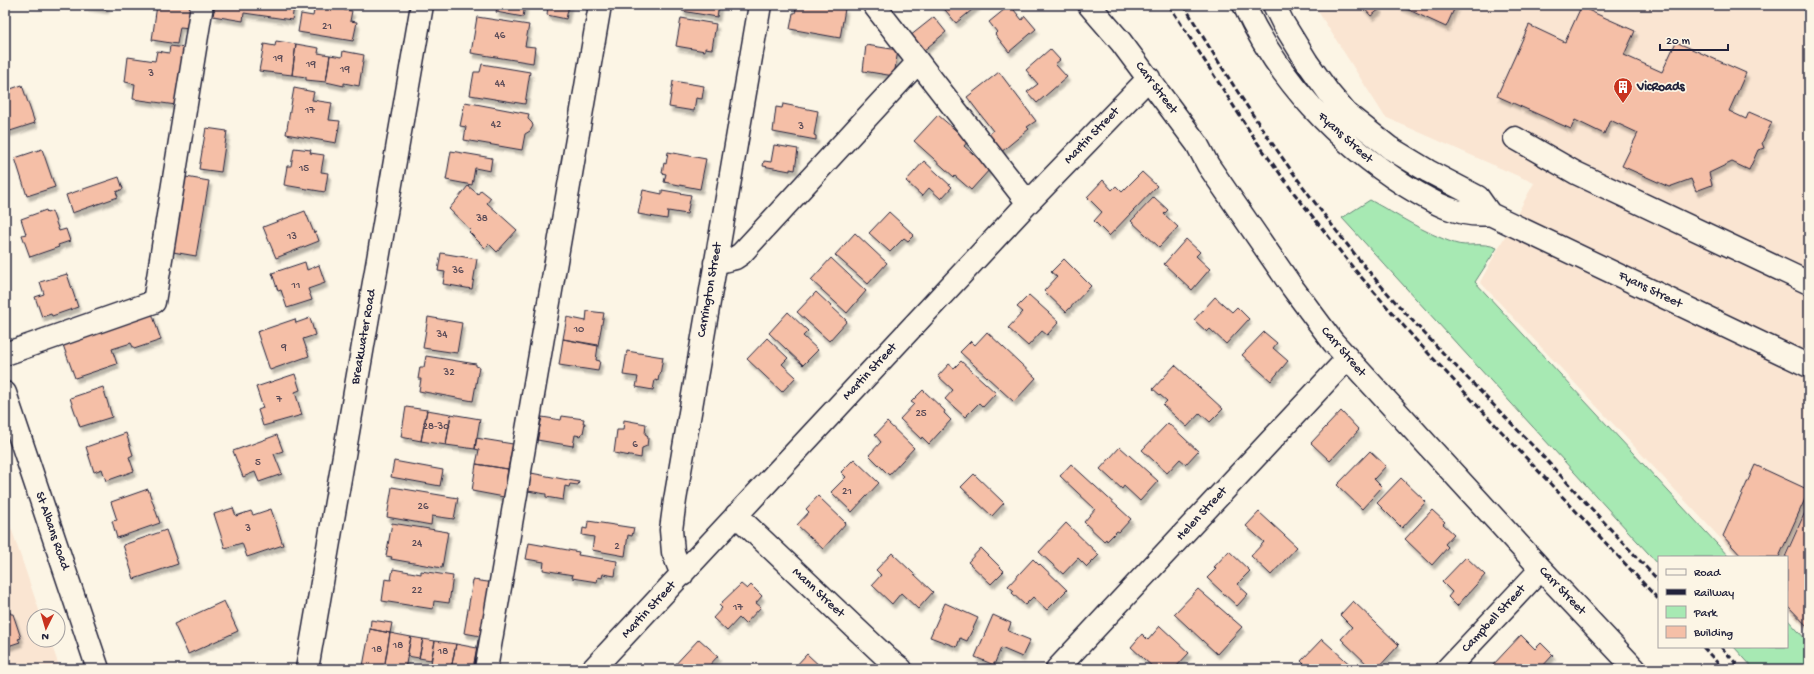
<svg xmlns="http://www.w3.org/2000/svg" width="1814" height="674" viewBox="0 0 1814 674" font-family="'Gochi Hand',sans-serif">
<defs>
<filter id="shadow"><feDropShadow dx="2.5" dy="4.5" stdDeviation="1" flood-color="#0004"/></filter>
</defs>
<rect width="100%" height="100%" fill="#fcf5e5"/>
<filter id="ink" filterUnits="userSpaceOnUse"><feTurbulence type="fractalNoise" baseFrequency=".025" numOctaves="2"/><feDisplacementMap in="SourceGraphic" scale="8" xChannelSelector="R" yChannelSelector="G"/><feConvolveMatrix kernelMatrix="1 2 1 2 8 2 1 2 1" color-interpolation-filters="sRGB"/></filter>
<g filter="url(#ink)">
<path fill="#fae5d2" d="M1314,5H1809V632L1787,609V557H1738L1480,282L1534,183L1385,117Z
M5,510L41,616H34V640H50L60,669H5Z"/>
<path fill="#a7e9b3" stroke="#648677" d="M1370,200C1397,215 1425,233 1454,243C1468,248 1481,241 1497,248L1475,282L1729,557H1659V565L1342,218Z
M1787,619L1809,643V669H1754L1734,647H1787Z"/>
<path fill="#f5bfa7" stroke="#22223b" filter="url(#shadow)" d="M81,5H107L106,9Z
M157,5H194L190,28L180,27L177,44L152,40Z
M215,5H294L292,20L244,13L243,21L213,16Z
M315,5H345L344,10L352,11L350,21L357,22L353,41L298,32L301,14L313,16Z
M498,5H525L523,17L496,12Z
M548,5H569L566,19L547,15Z
M683,5H719L717,17L682,11Z
M797,5H820L845,9L840,38L790,29L793,13H795Z
M941,5H978L956,23Z
M1010,5L1022,20L1025,16L1036,29L1009,52L995,34L997,32L989,22Z
M1361,5H1376L1380,9L1371,16Z
M1398,5H1456L1446,27Z
M1581,7L1635,31L1624,55L1662,72L1676,42L1746,73L1729,111L1746,119L1749,112L1772,122L1762,143L1764,148L1758,150L1749,170L1732,162L1709,173L1712,185L1696,191L1691,179L1669,187L1622,166L1638,133L1610,120L1604,134L1575,120L1571,129L1497,96L1529,25L1565,42Z
M477,17L529,25L525,46L535,47L533,63L471,53Z
M934,17L946,32L922,52L910,36Z
M681,18L716,24L712,49L705,48V51L676,46Z
M276,41L296,44L292,75L259,71L264,44L275,46Z
M296,44L319,48L318,53L330,55L326,82L306,80V77L292,75Z
M866,45L898,50L894,76L863,71Z
M170,46L185,48L176,105L133,99L135,84L125,82L128,57L155,61L157,51L169,53Z
M1050,49L1060,60L1055,64L1067,77L1037,103L1027,92L1038,84L1026,70Z
M343,51L364,55L359,86L344,83V86L326,82L330,55L342,57Z
M482,64L530,72L525,104L470,95L474,72H480Z
M999,72L1036,121L1027,127L1029,129L1000,153L986,136L993,131L967,97Z
M673,81L704,86L702,99L696,98L694,111L669,107Z
M22,85L35,123L7,132L5,126L8,124L5,115V91Z
M294,88L314,92L312,100L332,103L329,120L340,121L336,143L286,134Z
M465,102L529,114L528,119L532,123L533,126L530,131L525,134L522,150L464,140L466,127L460,126Z
M783,104L818,111L814,135L816,136V140L773,132L776,107L782,108Z
M938,115L968,141L964,146L990,169L971,190L955,176L954,177L914,141Z
M206,128L227,131L221,172L199,169Z
M774,145L798,149L795,170L790,169V171L763,166L764,161L771,162Z
M294,148L311,150L310,153L324,155L321,172L328,173L325,192L284,185L287,166H291Z
M42,149L55,187L27,196L15,158Z
M451,151L492,158L490,171L475,168L472,185L446,180Z
M668,152L706,159L700,189L664,182L666,174L662,173L664,163L666,164Z
M924,161L952,187L941,199L929,188L922,196L906,181Z
M1142,172L1157,186L1109,236L1094,221L1102,212L1087,197L1103,180L1112,190L1116,186L1122,192Z
M119,177L123,189L116,192L118,197L72,213L66,195Z
M186,177L209,181L196,256L173,252Z
M468,186L478,194L481,190L491,198L487,203L517,230L497,252L489,244L485,248L469,232L471,230L449,209Z
M643,190L662,194V190L691,195L687,214L668,211L667,219L638,214Z
M1154,197L1168,210L1164,214L1178,227L1159,247L1131,221Z
M46,210L47,213L52,211L59,231L66,229L70,241L58,245L59,247L30,257L22,235L26,234L21,219Z
M305,211L314,233L316,232L319,241L276,258L263,227Z
M889,212L914,235L908,241L904,238L890,252L869,233Z
M855,233L887,263L868,284L835,255Z
M1186,239L1200,252L1196,256L1210,269L1192,290L1164,264Z
M441,253L477,259L472,289L443,284L445,272L438,271Z
M831,258L866,291L847,313L811,280Z
M1064,259L1091,286L1066,312L1044,291L1057,277L1051,272Z
M305,262L307,270L319,265L325,283L308,289L312,300L287,308L281,290L278,291L272,273Z
M67,274L78,307L52,316L51,314L42,317L35,297L44,294L40,282Z
M816,292L847,321L829,341L797,312Z
M1029,295L1059,322L1047,335L1042,331L1028,346L1008,328L1023,312L1017,307Z
M1215,297L1232,312L1237,307L1249,319L1226,344L1210,329L1207,332L1194,320Z
M587,311L604,313L598,345L563,339L567,317L586,321Z
M788,312L808,331L803,336L818,350L803,365L769,333Z
M152,313L161,340L134,349L131,343L112,349L117,364L75,378L63,345Z
M428,317L462,323L457,353L423,348Z
M310,318L315,335L303,339L309,356L270,370L257,332L295,319L296,323Z
M987,332L1036,378L1014,402L960,352L971,341L975,345Z
M1264,332L1277,343L1273,348L1288,361L1271,381L1242,355Z
M767,338L788,358L782,364L796,377L782,392L747,359Z
M563,339L598,346L596,360L600,361L598,371L559,365Z
M627,351L663,357L660,375H659L658,381L655,380L653,390L636,387L638,377L623,375Z
M426,356L476,364V366L479,367L473,401L419,391L421,379H418L420,367H424Z
M961,361L996,393L983,407L979,403L965,417L945,399L953,390L938,376L949,364L954,368Z
M1175,365L1223,409L1210,422L1200,413L1187,427L1163,405L1167,401L1153,389Z
M295,374L300,390L295,392L302,415L263,426L258,410L263,408L256,387Z
M103,387L112,417L80,427L70,398Z
M923,390L945,411L944,413L951,420L929,444L922,437L921,439L900,419L914,404L911,402Z
M406,407L427,410L421,441L401,437Z
M427,410L451,414L446,445L421,441Z
M1341,411L1359,430L1330,461L1311,443Z
M451,414L480,419L475,449L446,445Z
M562,416L584,419L583,423H585L583,433H582L581,436L575,435L573,446L537,440L542,417L561,420Z
M624,420L646,424L645,434L647,435L648,438L647,446L642,448L641,458L614,453L617,430H623Z
M887,422L914,448L889,475L869,455L881,442L875,435Z
M1168,423L1198,451L1186,464L1180,459L1167,473L1142,450Z
M126,433L133,455L129,457L134,471L106,481L102,469L94,472L86,447Z
M277,435L283,451L274,454L282,474L259,482L255,472L243,477L233,451Z
M476,438L513,444L508,469L476,464L479,450L475,449Z
M1120,447L1158,481L1140,501L1124,486L1122,489L1100,469Z
M1370,451L1386,466L1374,479L1382,487L1362,509L1337,485Z
M854,459L879,483L852,512L831,492L846,477L841,472Z
M394,461L443,470L440,486L391,477Z
M476,464L508,469L504,497L472,491Z
M1071,464L1131,519L1119,532L1117,531L1107,541L1106,539L1104,541L1084,522L1095,509L1060,476Z
M1755,465L1809,490L1779,557H1742L1723,536Z
M531,473L579,482L578,485L570,484L569,487L565,486L563,500L546,497V494L528,491Z
M974,474L1004,503L992,516L961,487Z
M1401,478L1426,502L1402,528L1377,503Z
M392,487L458,498L454,519L432,516L431,525L387,517Z
M148,489L160,523L117,538L112,521L117,520L111,502Z
M818,496L846,523L823,549L797,525L809,512L806,509Z
M1809,503V628L1787,605V557H1785Z
M233,508L236,516L251,511L253,515L271,509L283,545L247,557L242,543L225,548L214,514Z
M1432,510L1445,522L1443,524L1454,534L1445,544L1448,547L1432,565L1405,539Z
M1259,512L1297,547L1271,575L1251,556L1264,542L1246,526Z
M588,521L634,528L632,536L628,535L625,556L592,550L594,537L582,535L583,528L587,529Z
M392,523L448,532L442,568L391,559L392,557L386,556Z
M1066,523L1099,555L1087,567L1078,558L1063,574L1039,552Z
M166,530L178,564L134,579L123,545Z
M529,543L579,552L578,555L617,561L615,576L603,574L602,578L598,577L597,582L572,578L573,575L543,570L544,562L526,559Z
M981,548L1004,571L991,584L968,562Z
M1229,551L1250,571L1237,584L1248,594L1237,606L1207,578L1216,569L1214,567Z
M892,553L933,592L918,609L901,593L892,604L872,585L881,575L876,570Z
M1466,557L1485,575L1457,606L1448,597L1452,592L1442,582Z
M1033,559L1039,565L1040,564L1067,590L1047,610L1033,597L1025,605L1012,593L1014,591L1008,586Z
M393,569L421,574V571L453,576L449,603L434,601L433,609L382,601L385,579L391,580Z
M473,580L495,583L486,637L464,633Z
M741,584L747,589L751,585L762,596L756,603L761,607L745,624L739,618L727,631L713,618L722,608L719,605Z
M1198,589L1242,627L1217,654L1174,614Z
M224,601L238,631L188,654L174,624Z
M1353,601L1399,645L1377,669H1372L1341,639L1352,627L1340,615Z
M945,603L978,618L967,641L960,638L957,647L930,637Z
M9,611L11,614H13L21,638L18,639L20,642L5,647V612Z
M993,615L1011,623L1008,631L1030,640L1022,657L1001,648L994,665L975,657Z
M371,620L392,623L390,633L370,629Z
M1160,626L1189,653L1174,669H1155L1131,647L1142,634L1148,640Z
M370,629L390,633L384,669L363,666Z
M390,633L411,637L405,669H384Z
M1521,635L1535,649L1541,643L1553,655L1540,669H1494L1491,667Z
M411,637L423,639L419,658L407,656Z
M423,639L435,641L431,660L419,658Z
M699,639L718,656L706,669H671Z
M1322,639L1355,669H1309L1301,661Z
M478,640L487,642L483,665L474,663Z
M435,641L456,644L451,669H430Z
M456,644L477,648L473,669H451Z
M807,654L823,669H793Z"/>
<g fill="none" stroke-linecap="round" stroke-linejoin="round">
<defs>
<path id="minor" d="M874,5L1028,203
M1089,5L1121,42L1197,144L1208,165L1292,287L1333,342L1541,569L1635,669
M1515,138L1576,173L1809,283
M715,263L735,258L741,254L918,62
M5,354L154,302L202,5
M5,393L98,669
M736,515L887,658L901,669
M682,575L673,552L671,530L675,500L760,5
M307,669L422,5
M486,669L600,5
M593,669L1028,203L1149,78
M1057,669L1347,359
M1447,669L1541,569"/>
<path id="major" d="M1244,5C1278,80 1337,142 1406,186C1432,202 1459,218 1490,214L1809,366
M1274,5L1283,23L1307,62L1329,93L1346,113L1390,148L1428,171L1478,197L1490,214"/>
</defs>
<use href="#minor" stroke="#22223b" stroke-width="25"/>
<use href="#major" stroke="#22223b" stroke-width="25"/>
<use href="#minor" stroke="#fcf5e5" stroke-width="22"/>
<use href="#major" stroke="#fcf5e5" stroke-width="22"/>
<path stroke="#22223b" stroke-width="3" stroke-dasharray="6 3" stroke-linecap="butt" d="M1169,5L1254,138L1294,193L1355,270L1415,339L1659,600
M1184,5C1238,97 1299,186 1366,268C1411,322 1461,371 1510,422C1560,474 1609,528 1659,581
M1703,647L1723,669
M1721,647L1741,669"/>
</g>
</g>
<defs>
<symbol id="building-pin" viewBox="-11 -11 22 30"><path d="M0 17L-7.5 6A9.5 9.5 0 1 1 7.5 6Z" fill="#c8321e" stroke="#fcf5e5"/><path d="M-4-6H4V6H1V3H-1V6H-4ZM-2.5-4.3h1.7v1.8h-1.7ZM.8-4.3h1.7v1.8H.8ZM-2.5-1h1.7V.8h-1.7ZM.8-1h1.7V.8H.8Z" fill="#fff"/></symbol>
</defs>
<g fill-rule="evenodd">
<use href="#building-pin" x="1612" y="76" width="22" height="30"/>
</g>
<g text-anchor="middle" dominant-baseline="central" stroke-width="3.5" stroke-linejoin="round" paint-order="stroke">
<g font-size="11" fill="#574956">
<text x="327" y="27">21</text>
<text x="500" y="36">46</text>
<text x="278" y="59">19</text>
<text x="311" y="65">19</text>
<text x="345" y="70">19</text>
<text x="151" y="74">3</text>
<text x="500" y="84">44</text>
<text x="310" y="111">17</text>
<text x="496" y="125">42</text>
<text x="801" y="127">3</text>
<text x="304" y="169">15</text>
<text x="482" y="219">38</text>
<text x="292" y="237">13</text>
<text x="458" y="271">36</text>
<text x="296" y="286">11</text>
<text x="579" y="330">10</text>
<text x="442" y="335">34</text>
<text x="284" y="348">9</text>
<text x="449" y="373">32</text>
<text x="279" y="400">7</text>
<text x="921" y="414">25</text>
<text x="436" y="427">28-30</text>
<text x="635" y="445">6</text>
<text x="258" y="463">5</text>
<text x="847" y="492">21</text>
<text x="423" y="507">26</text>
<text x="248" y="529">3</text>
<text x="417" y="544">24</text>
<text x="617" y="547">2</text>
<text x="417" y="591">22</text>
<text x="738" y="608">17</text>
<text x="398" y="646">18</text>
<text x="377" y="650">18</text>
<text x="443" y="652">18</text>
</g>
<g font-size="13" font-weight="bold" fill="#22223b" stroke="#fcf5e5" text-anchor="start">
<text x="1637" y="87">VicRoads</text>
</g>
<g font-size="13" fill="#22223b" stroke="#fcf5e5">
<text transform="translate(1156 88) rotate(53)">Carr Street</text>
<text transform="translate(1092 136) rotate(-46)">Martin Street</text>
<text transform="translate(1345 138) rotate(42)">Fyans Street</text>
<text transform="translate(710 290) rotate(-80)">Carrington Street</text>
<text transform="translate(1650 290) rotate(26)">Fyans Street</text>
<text transform="translate(364 337) rotate(-80)">Breakwater Road</text>
<text transform="translate(1343 352) rotate(49)">Carr Street</text>
<text transform="translate(870 372) rotate(-47)">Martin Street</text>
<text transform="translate(1202 514) rotate(-47)">Helen Street</text>
<text transform="translate(52 531) rotate(71)">St Albans Road</text>
<text transform="translate(1562 591) rotate(46)">Carr Street</text>
<text transform="translate(818 593) rotate(43)">Mann Street</text>
<text transform="translate(649 610) rotate(-47)">Martin Street</text>
<text transform="translate(1494 619) rotate(-47)">Campbell Street</text>
</g>
</g>
<rect width="1814" height="674" fill="none" stroke="#fcf5e5" stroke-width="20"/>
<rect x="10" y="10" width="1794" height="654" fill="none" stroke="#22223b" stroke-width="1.5" filter="url(#ink)"/>
<rect x="1658" y="556" width="130" height="92" fill="#fcf5e5" stroke="#a5a1a1"/>
<rect x="1666" y="569" width="20" height="6" fill="#fcf5e5" stroke="#a5a1a1"/>
<text x="1694" y="576" font-size="12" fill="#22223b">Road</text>
<rect x="1666" y="589" width="20" height="6" fill="#22223b" stroke="#a5a1a1"/>
<text x="1694" y="596" font-size="12" fill="#22223b">Railway</text>
<rect x="1666" y="606" width="20" height="12" fill="#a7e9b3" stroke="#a5a1a1"/>
<text x="1694" y="616" font-size="12" fill="#22223b">Park</text>
<rect x="1666" y="626" width="20" height="12" fill="#f5bfa7" stroke="#a5a1a1"/>
<text x="1694" y="636" font-size="12" fill="#22223b">Building</text>
<g transform="translate(46 628) rotate(185)"><circle r="19" fill="#fcf5e5" stroke="#a5a1a1"/>
<path d="M0-3L7 15L0 10L-7 15Z" fill="#c8321e"/>
<text y="-6" font-size="11" font-weight="bold" text-anchor="middle" fill="#22223b">N</text>
</g>
<path d="M1660 44v6h68v-6" fill="none" stroke="#22223b" stroke-width="2"/>
<text x="1666" y="44" font-size="12" fill="#22223b" stroke="#fcf5e5" stroke-width="3" paint-order="stroke">20 m</text>
</svg>
